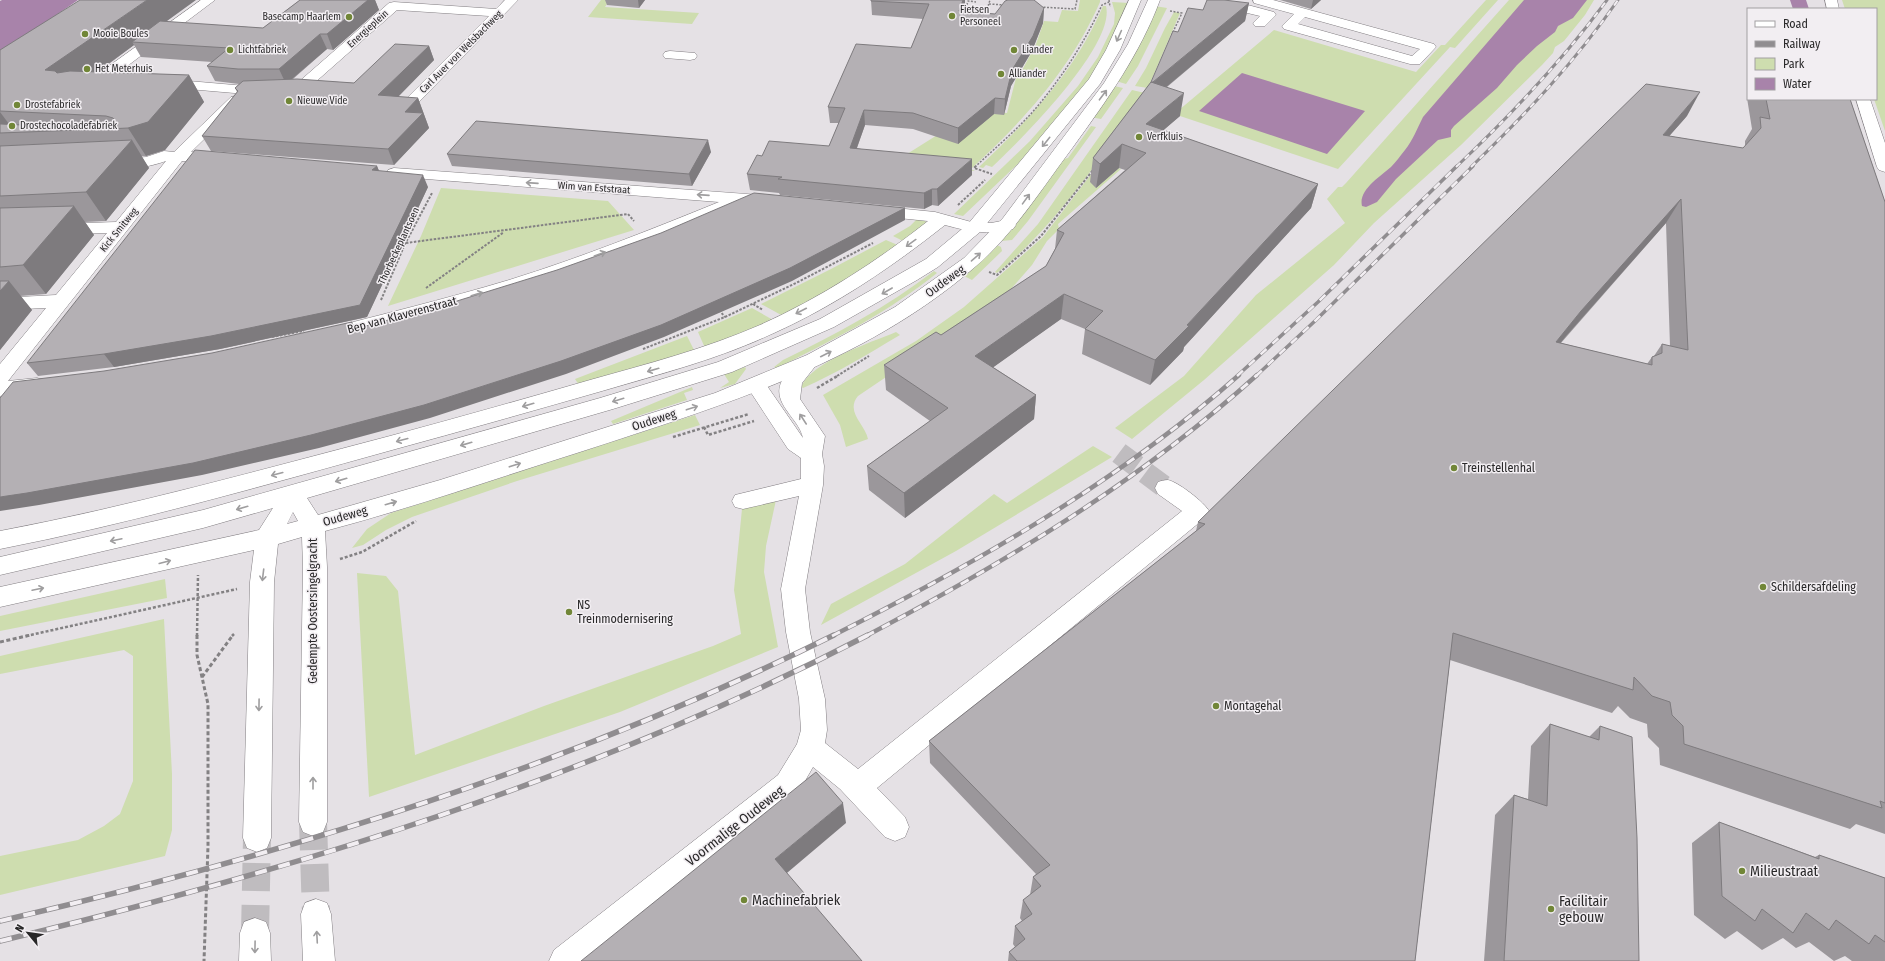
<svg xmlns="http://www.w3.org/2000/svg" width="1885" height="961" viewBox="0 0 1885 961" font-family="'Fira Sans Condensed',sans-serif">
<rect width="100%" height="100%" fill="#e5e1e5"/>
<path fill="#ceddaf" d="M601,0H610L605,7L699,13L692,24L588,17Z
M1080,0H1100V2C1070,70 1025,119 971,169L975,171L888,166L942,132L994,112L1007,113L1016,78H1018L1036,44L1044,21L1058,22L1062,10L1078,11Z
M1486,0H1498L1455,48L1450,47L1338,169L1180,116L1179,110L1274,30L1416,72L1441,45H1445Z
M1509,0H1594L1585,15L1564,41L1555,47L1553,53L1542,65L1461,145L1374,223L1334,265L1204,380L1132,439L1115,428L1184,376L1256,295L1345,223L1327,199L1338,187H1342L1346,183Z
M1842,0H1885V131L1874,99H1876V9H1845Z
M1112,2L1129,3L1101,61L1090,78L1021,161L963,216L954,214L1030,141L1078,86L1098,57L1114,24L1115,13Z
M1103,6H1106C1116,45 1020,141 992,167L986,165L983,168L979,167C1029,120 1076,70 1103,6Z
M1155,6L1167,8L1138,66L1126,84L1116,81L1138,48Z
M1174,12L1180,13L1148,88L1135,86L1146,68L1165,28Z
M1114,86L1123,88L1101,119L1090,117Z
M1132,90L1145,93L1142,102C1097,161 1056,226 997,273L995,272L1038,224Z
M1091,126L1096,127L1028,221L1012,240L1001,241L1059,160L1068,158Z
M1102,160L1121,169L1058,224L1059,229L1047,241L1032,265L1003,298L858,396C845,412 865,424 868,439L846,447L840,425L823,395L916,341L964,307L1043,237Z
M441,188L608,201L634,230L388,306L421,236Z
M917,219L925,221L927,223L905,242L893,236L910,226Z
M886,240L900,246L858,275L783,316L761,304L831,269Z
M997,245L1001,247L1002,251L972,280L962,275Z
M934,271L937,273C890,311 837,338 783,365L776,368L774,367L783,360C836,334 887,307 934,271Z
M752,308L773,320L705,348L698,332Z
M896,332L900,335C868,354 837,373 803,388L801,387C812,361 870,343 896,332Z
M687,336L695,352L579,385L575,379Z
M745,367L746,369L735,384L720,388L729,382L724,374Z
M692,387L693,390L684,393L687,400L613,424L611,421Z
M695,415L700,425L517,481L412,517L386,530L363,545L352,548L367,529L391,513Z
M1093,446L1112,457L956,551L821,625L831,604L905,564L994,494L1007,503Z
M776,500L766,546L764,572L778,647L620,712L369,797L357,573L386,576L398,591L415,755L544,706L713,646L741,634L734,590L742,509Z
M165,579L167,598L0,631V616Z
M164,619L172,774V830L165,856L0,895V856L78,840L104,826L120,814L133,781V656L124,650L0,674V656Z"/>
<path fill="#a883aa" d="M2,0H78L0,54V1Z
M1524,0H1587L1573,18L1558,26L1555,32L1537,46L1517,65L1497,88L1454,126L1451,130V137L1438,140L1396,179L1377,202L1366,207L1362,206C1358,190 1381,176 1391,167C1396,162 1400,156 1405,150C1413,140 1417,129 1423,117Z
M1242,73L1365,111L1327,154L1199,111Z"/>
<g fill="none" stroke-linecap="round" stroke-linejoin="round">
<path fill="#a883aa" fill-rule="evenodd" d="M1790,0H1806L1809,9H1793Z"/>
<path stroke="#bfbcbf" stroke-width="22" stroke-dasharray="22 11" stroke-linecap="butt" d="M1119,453L1166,488"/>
<path stroke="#bfbcbf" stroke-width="28" stroke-dasharray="28 14" stroke-linecap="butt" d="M313,822L316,914
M255,933L257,838"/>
<defs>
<path id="minor" d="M201,0H215L90,94H80L78,91L91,79Z
M505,0H518L415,106H405L403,103L405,100L489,16L397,10L303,93L298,94H246L165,87L160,86L158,83L160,80L165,79L246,86H294L389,3L394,2L496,9Z
M1253,0H1273L1434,44L1436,47L1420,64H1410L1284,29L1282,26L1294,14L1254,3ZM1305,17L1420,49L1412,56L1298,24Z
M1244,4L1274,12L1276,15L1265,26H1255L1253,23L1260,16L1239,11L1238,8L1239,5Z
M670,51L695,53L697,56L695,59L690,60L665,58L663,55L665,52Z
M236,96L241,97L243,100L241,103L191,152L227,155L229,158L227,161L221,163L182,161L8,381L37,378L44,380L47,385L44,390L0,396V364L46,308L0,310V298L56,295L107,233L0,236V226L116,222L166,161C149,167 128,171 110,166L108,163L110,160L146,157L164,151L174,152L231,97Z
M394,168L773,196L779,197L781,201L779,205L773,206L743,204L623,252L523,287L381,328L326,341L319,339L316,335L319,331C383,314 446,299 509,280C580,258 650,230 719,202L388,176L386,173L388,170Z
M875,206L935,212L975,223H991L1007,220L1013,221L1016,225L1013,229C986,235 971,232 945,225C892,267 836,305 774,333C719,359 660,374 602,391C532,411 462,431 392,450C262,486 133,523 0,549V531C132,506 260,470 390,436C457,418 524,399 590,380C647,364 705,349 760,325C820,298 876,262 928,221L869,215L867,211L869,207Z
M807,357L814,359L817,364L802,383L800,399L825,436L822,454L824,466L823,485L805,589L810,632L825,699L827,730L825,743L858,769L1182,511L1158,494L1155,488L1158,482C1161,481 1164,480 1168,480C1178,482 1204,502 1209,511L1206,517L877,788L905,817L909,827L905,837L895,841L885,837L840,789L813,767L798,793L590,961H549L554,950L778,775L797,744L801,730L799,699L786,632L781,589L799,496L743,509L735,507L732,501L735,495L801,479V458L788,449L746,385L749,380L756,378L763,380L803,438C799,416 763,400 788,372C794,366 798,360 807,357Z"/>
<path id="major" d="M1129,0H1141L1120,50L1100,84L980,232L938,267L917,280L834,327L732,372L613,409L307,498L318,515L440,480L715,393L807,355L895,307L964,258L1003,218L1104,83L1128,44L1148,0H1160C1140,54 1107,100 1073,147C1042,188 1014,234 975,267C863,364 720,406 583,451C497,478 412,508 325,531L327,567V822L323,832L313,836L303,832L299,822L303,567L302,537L278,544L274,582L271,838L267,848L257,852L247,848L243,838L250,582L254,550L0,607V587L259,530L273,508L203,528L0,575V557L203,510L600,398L718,362L820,319L926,259L968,224L1089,79L1106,50ZM293,512L298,521L287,524Z
M1825,0H1837L1839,9H1827Z
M1856,99H1870L1885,143V172L1879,170L1877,167Z
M316,899L327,903L331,914L335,961H303L301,914L305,903Z
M255,918L266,922L270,933L271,961H239L240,933L244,922Z"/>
</defs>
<use href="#minor" stroke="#837f83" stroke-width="1"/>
<use href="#major" stroke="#837f83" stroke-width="1"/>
<path stroke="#838183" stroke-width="1.5" stroke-dasharray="2 1.5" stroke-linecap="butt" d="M1109,0L1110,7
M989,4L1005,5
M1040,7L1075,9L1077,0
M1170,11L1182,13L1172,34
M964,15L968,1L976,2
M985,16L990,0
M975,167C995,148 1018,129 1036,108C1063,76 1084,43 1102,5L1109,2"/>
<path stroke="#838183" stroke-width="2" stroke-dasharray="2.5 1.5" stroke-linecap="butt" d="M976,166L974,168L992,174
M958,205L985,180
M398,244L628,214L634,221
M989,272L997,275L1041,236L1093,170
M426,288L504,232
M381,300L405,244L432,193
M753,304L763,310
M719,310L725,317
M272,337L304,331
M643,349L725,317L796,283L873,243
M837,376L869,356"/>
<path stroke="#838183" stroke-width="2.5" stroke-dasharray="3 2" stroke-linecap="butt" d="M817,388L839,375
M704,427L708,435L754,421
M673,437L749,414
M340,559L362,552L416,521
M26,636L237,589
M197,636L198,575
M232,636L234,634"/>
<path stroke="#838183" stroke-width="3" stroke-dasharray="4 2.5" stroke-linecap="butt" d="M197,635V655L208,704V846L204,961
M0,642L31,635
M202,677L233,635"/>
<use href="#minor" fill="#fff" fill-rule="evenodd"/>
<use href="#major" fill="#fff" fill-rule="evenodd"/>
<defs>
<path id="rail-far3" d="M1456,167C1511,115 1562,61 1607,0
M1471,167C1525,115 1575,62 1618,0"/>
<path id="rail-far2" d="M1237,376L1318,302L1457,166
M1256,376L1316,320L1473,166"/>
<path id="rail-far1" d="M832,636C975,564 1118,482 1239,375
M866,636C1005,563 1140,481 1257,375"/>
<path id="rail" d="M0,921C287,854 569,767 834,635
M0,941C299,869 595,777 868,635"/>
</defs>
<use href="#rail-far3" stroke="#908d90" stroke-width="3"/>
<use href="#rail-far2" stroke="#908d90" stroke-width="3.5"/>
<use href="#rail-far1" stroke="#908d90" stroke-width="4.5"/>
<use href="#rail" stroke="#908d90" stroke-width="5.5"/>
<use href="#rail-far3" stroke="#f2eef2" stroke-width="2" stroke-dasharray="6" stroke-linecap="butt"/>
<use href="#rail-far2" stroke="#f2eef2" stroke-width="2.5" stroke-dasharray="8" stroke-linecap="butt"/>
<use href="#rail-far1" stroke="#f2eef2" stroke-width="3" stroke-dasharray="9" stroke-linecap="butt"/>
<use href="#rail" stroke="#f2eef2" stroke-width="4" stroke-dasharray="12" stroke-linecap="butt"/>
</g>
<path fill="#9b979b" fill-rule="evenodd" d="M300,0H375L379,10L333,50L327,49L293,79L354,83L429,46L434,60L398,97L418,98L429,128L394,165L211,151L202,136L237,92L235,88L239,84L215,81L207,66L212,62L141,57L134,45L98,72L189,75L204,102L165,150L146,156H141L149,168L106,221L85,222L94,235L46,294L20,296L32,310L0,350V50L166,22L263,28Z
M605,0H645L639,8L607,5Z
M871,0H965V6L963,11L995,14L1044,8L1043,23L1032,51L1011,86L1004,115L994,114L958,144L913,129L865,125L857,148L972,175L938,206L932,205L924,209L780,195L779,193L750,190L747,174L762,156L829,146L839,123H830L828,107L911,48L923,19L872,15Z
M1280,0H1321L1311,9Z
M1249,3L1245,21L1167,87L1180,116L1163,130L1318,184L1311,208L1184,347L1183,351L1150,385L1082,354L1085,329L1061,319L993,367L1036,395L1034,419L905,518L869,490L867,466L930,421L886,390L884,365L941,335L1046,266L1055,249L1057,230L1125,170L1119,168L1096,188L1090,182L1093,158L1151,82L1178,32L1203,10Z
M1748,96V99H1850L1885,202V834L1856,824L1850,829L1660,765L1659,748L1648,737L1647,724L1630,718L1618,706L1612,713L1450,660L1415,961H1008L1009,952L1015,947L1013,944L1015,926L1022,921L1020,918L1023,900L1030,895L1033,877L1036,874L930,763L929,741L1196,531L1198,522L1687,116L1669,136L1743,148L1745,146V141L1752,129L1747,98ZM1666,223L1670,346L1662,344L1654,356L1652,357L1647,364L1561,343Z
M711,152L692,186L452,166L447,154Z
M377,166L379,171L428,187L367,317L220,349L114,367L38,376L27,363Z
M1550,724L1589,737L1600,726L1639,961H1484L1495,815L1514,795L1528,799L1531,746Z
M1719,822L1815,857L1819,855L1885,878V961H1852L1845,956L1834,961L1809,942L1796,948L1783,938L1762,950L1737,931L1725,939L1694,915L1692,843Z"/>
<path fill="#7e7b7e" d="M147,0H196L138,42H132L134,45L63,97L45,70Z
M368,0H375L379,10L333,50L327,34Z
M638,0H645L639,8Z
M963,0H965V6L959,26V11Z
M1313,0H1321L1311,9Z
M1249,3L1245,21L1147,103L1150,85Z
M1044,8L1043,23L1032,51L1011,86L1004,115L1005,99L1012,70Z
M320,34L327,49L286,84L279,69Z
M429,46L434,60L384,111L378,95Z
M189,75L204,102L165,150L146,156L128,128Z
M1700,92L1687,116L1649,159L1663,135Z
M1184,93L1180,116L1143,148L1146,124Z
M418,98L429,128L394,165L388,149L405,112Z
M995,98L994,114L958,144V128Z
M864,110L865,125L851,164L850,148Z
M0,112L15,132L0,133Z
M132,140L149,168L106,221L86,192Z
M708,140L711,152L692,186L689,174Z
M1122,144L1119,168L1096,188L1100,164Z
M972,159V175L938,206L937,189Z
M377,166L382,178L372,170Z
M423,175L428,187L367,317L220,349L114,367L104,354Z
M1318,184L1311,208L1184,347L1183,351L1150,385L1155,360Z
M932,189V205L924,209V193Z
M1681,199L1666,223L1566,336L1541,367L1556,342L1581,311Z
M74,206L94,235L46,294L23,265Z
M905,208V220L792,281L664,337L566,374L430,418L319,448L202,475L39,505L0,511V497Z
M9,281L32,310L0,350V291Z
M1064,294L1061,319L974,381L975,356Z
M352,322L359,335L348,331Z
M1036,395L1034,419L905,518L904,493Z
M843,803L846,823L781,878L775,859Z"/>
<path fill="#b4b0b4" stroke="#7e7b7e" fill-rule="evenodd" d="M80,0H147L45,70L55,71L57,73L70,71L189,75L148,122L128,128L107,129L113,126L116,122L113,118L106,116L0,111V50Z
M300,0H368L327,34H320L279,69H238L207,66L229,48L132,42L160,21L263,28Z
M871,0H963L959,11L995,14L1005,1L1008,0H1034L1044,8L1033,36L1012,70L1005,99L995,98L958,128L913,113L864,110L850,148L972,159L937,189H932L924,193L778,179L782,177L747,174L757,155L762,156L769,141L829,146L845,108L828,107L856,44L911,48L929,4L871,1Z
M1207,0H1224L1249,3L1153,82H1151L1173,31L1178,32L1188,8L1203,10Z
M395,44L429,46L378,95L418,98L405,112L423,113L388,149L202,136L238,91L235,88L243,81L297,79L354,83Z
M1151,82L1184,93L1146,124L1318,184L1187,325L1189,326L1155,360L1085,329L1103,311L1064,294L975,356L1036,395L904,493L867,466L948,408L884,365L936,332L941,335L1046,266L1064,233L1057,230L1146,153L1122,144L1100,164L1093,158Z
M1646,84L1700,92L1663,135L1743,148L1761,128L1760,117L1770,119L1766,99H1850L1885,202V803L1880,801L1882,808L1684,744L1683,726L1672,715L1670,702L1652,696L1634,677L1633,690L1453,633L1415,961H1017L1009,952L1025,939L1015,926L1032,914L1023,900L1041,886L1033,877L1050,865L929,741L1205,524L1198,522ZM1681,199L1688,350L1662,344V353L1652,357V365L1556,342L1581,311Z
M476,121L708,140L689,174L447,154Z
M0,124H1L105,129L0,133Z
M132,140L86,192L0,196V146Z
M195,150L377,166L372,170L423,175L360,305L211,336L104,354L27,363Z
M754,193L905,208L790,268L661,325L561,361L424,405L311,435L193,463L27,493L0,497V398L13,382L104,371L212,353L352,322L348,331L457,301L557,270L661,233Z
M74,206L23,265L0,267V208Z
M0,281H9L0,291Z
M1550,724L1599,740L1600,726L1632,737L1637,838L1639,961H1504L1514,795L1547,806Z
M816,772L843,803L775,859L862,961H581Z
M1719,822L1819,859V855L1885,878V942L1875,935L1869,944L1836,920L1829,930L1806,913L1793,933L1762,909L1755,921L1722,896Z"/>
<defs><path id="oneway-shaft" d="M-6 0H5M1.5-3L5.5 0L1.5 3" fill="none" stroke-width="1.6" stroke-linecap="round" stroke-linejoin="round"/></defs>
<g stroke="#9f9e9f">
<use href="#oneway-shaft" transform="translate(1119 36) rotate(114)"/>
<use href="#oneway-shaft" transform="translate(1103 95) rotate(-53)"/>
<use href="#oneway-shaft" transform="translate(1046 142) rotate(129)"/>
<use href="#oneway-shaft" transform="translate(532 183) rotate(-176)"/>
<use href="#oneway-shaft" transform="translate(703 195) rotate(-176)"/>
<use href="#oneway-shaft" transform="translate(1026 199) rotate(-54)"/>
<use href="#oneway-shaft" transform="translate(911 243) rotate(144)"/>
<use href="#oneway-shaft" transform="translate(600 254) rotate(-20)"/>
<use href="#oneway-shaft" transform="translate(976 257) rotate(-41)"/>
<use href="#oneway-shaft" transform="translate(887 291) rotate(150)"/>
<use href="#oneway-shaft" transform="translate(477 294) rotate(-16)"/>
<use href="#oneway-shaft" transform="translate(801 311) rotate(153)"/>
<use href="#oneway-shaft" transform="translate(826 354) rotate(-27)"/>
<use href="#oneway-shaft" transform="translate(653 370) rotate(164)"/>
<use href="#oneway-shaft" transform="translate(618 400) rotate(163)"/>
<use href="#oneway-shaft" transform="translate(528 405) rotate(164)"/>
<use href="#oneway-shaft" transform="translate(692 408) rotate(-18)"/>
<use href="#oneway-shaft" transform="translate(803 419) rotate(-123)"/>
<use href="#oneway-shaft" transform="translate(402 440) rotate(165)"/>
<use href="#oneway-shaft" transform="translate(466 444) rotate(164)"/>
<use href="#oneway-shaft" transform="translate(515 465) rotate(-18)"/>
<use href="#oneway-shaft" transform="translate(277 474) rotate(165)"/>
<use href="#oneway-shaft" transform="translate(341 480) rotate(164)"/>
<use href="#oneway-shaft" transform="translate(391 503) rotate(-16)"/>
<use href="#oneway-shaft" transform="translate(242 508) rotate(164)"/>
<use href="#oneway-shaft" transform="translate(116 540) rotate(168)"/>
<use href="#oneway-shaft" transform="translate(165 562) rotate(-15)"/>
<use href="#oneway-shaft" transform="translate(263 575) rotate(97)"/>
<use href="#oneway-shaft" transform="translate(38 589) rotate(-12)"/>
<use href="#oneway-shaft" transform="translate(259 705) rotate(91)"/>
<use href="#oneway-shaft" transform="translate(313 783) rotate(-90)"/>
<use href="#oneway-shaft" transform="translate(317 937) rotate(-93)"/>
<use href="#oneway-shaft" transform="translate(255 947) rotate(91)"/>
</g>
<g fill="#718637" stroke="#f2eef2" stroke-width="1.5">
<circle cx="952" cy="16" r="4"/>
<circle cx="349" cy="17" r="4"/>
<circle cx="85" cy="34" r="4"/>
<circle cx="230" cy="50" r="4"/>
<circle cx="1014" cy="50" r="4"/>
<circle cx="87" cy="69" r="4"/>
<circle cx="1001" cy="74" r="4"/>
<circle cx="289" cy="101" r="4"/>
<circle cx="17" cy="105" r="4"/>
<circle cx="12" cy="126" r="4"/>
<circle cx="1139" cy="137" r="4"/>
<circle cx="1454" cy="468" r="4"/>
<circle cx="1763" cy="587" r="4"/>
<circle cx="569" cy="612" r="4"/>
<circle cx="1216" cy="706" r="4"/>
<circle cx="1742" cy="871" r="4"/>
<circle cx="744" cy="900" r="4"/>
<circle cx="1551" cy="909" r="4"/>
</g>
<g text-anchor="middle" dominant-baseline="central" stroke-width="3" stroke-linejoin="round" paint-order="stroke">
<g font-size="10" fill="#292829" stroke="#f2eef2" text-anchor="start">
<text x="960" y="10">Fietsen<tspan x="960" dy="12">Personeel</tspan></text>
<text x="341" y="17" text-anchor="end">Basecamp Haarlem</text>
<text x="93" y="34">Mooie Boules</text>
<text x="238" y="50">Lichtfabriek</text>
<text x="1022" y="50">Liander</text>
<text x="95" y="69">Het Meterhuis</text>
<text x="1009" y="74">Alliander</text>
<text x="297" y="101">Nieuwe Vide</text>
<text x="25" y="105">Drostefabriek</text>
<text x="20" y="126">Drostechocoladefabriek</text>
<text x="1147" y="137">Verfkluis</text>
</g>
<g font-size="10" fill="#292829" stroke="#f2eef2">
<text transform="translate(368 29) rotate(-42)">Energieplein</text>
<text transform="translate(461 52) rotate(-45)">Carl Auer von Welsbachweg</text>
<text transform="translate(594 188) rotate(4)">Wim van Eststraat</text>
<text transform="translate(119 230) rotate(-51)">Kick Smitweg</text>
<text transform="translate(399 246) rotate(-65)">Thorbeckeplantsoen</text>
</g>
<g font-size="12" fill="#292829" stroke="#f2eef2">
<text transform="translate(945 281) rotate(-36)">Oudeweg</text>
<text transform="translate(402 315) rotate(-15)">Bep van Klaverenstraat</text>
<text transform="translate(654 420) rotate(-18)">Oudeweg</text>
<text transform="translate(345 516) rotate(-16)">Oudeweg</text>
<text transform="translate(313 611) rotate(-90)">Gedempte Oostersingelgracht</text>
</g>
<g font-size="12" fill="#292829" stroke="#f2eef2" text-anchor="start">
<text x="1462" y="468">Treinstellenhal</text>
<text x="1771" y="587">Schildersafdeling</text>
<text x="577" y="605">NS<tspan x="577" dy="14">Treinmodernisering</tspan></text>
<text x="1224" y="706">Montagehal</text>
</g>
<g font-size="14" fill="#292829" stroke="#f2eef2">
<text transform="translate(735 826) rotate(-38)">Voormalige Oudeweg</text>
</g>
<g font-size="14" fill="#292829" stroke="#f2eef2" text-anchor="start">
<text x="1750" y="871">Milieustraat</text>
<text x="752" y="900">Machinefabriek</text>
<text x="1559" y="901">Facilitair<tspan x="1559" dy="16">gebouw</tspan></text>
</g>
</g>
<rect x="1747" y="8" width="130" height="92" fill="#f2eef2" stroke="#a29fa2"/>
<rect x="1755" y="21" width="20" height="6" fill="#ffffff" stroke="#a29fa2"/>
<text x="1783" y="28" font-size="12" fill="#292829">Road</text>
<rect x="1755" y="41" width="20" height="6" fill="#908d90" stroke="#a29fa2"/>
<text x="1783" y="48" font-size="12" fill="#292829">Railway</text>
<rect x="1755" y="58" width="20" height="12" fill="#ceddaf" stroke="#a29fa2"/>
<text x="1783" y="68" font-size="12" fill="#292829">Park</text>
<rect x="1755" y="78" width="20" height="12" fill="#a883aa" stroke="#a29fa2"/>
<text x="1783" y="88" font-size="12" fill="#292829">Water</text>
<g transform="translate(28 933) rotate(299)" stroke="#f2eef2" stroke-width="3" paint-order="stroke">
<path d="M0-3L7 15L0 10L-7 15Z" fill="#292829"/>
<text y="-6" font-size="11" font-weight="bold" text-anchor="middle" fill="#292829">N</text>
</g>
</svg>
